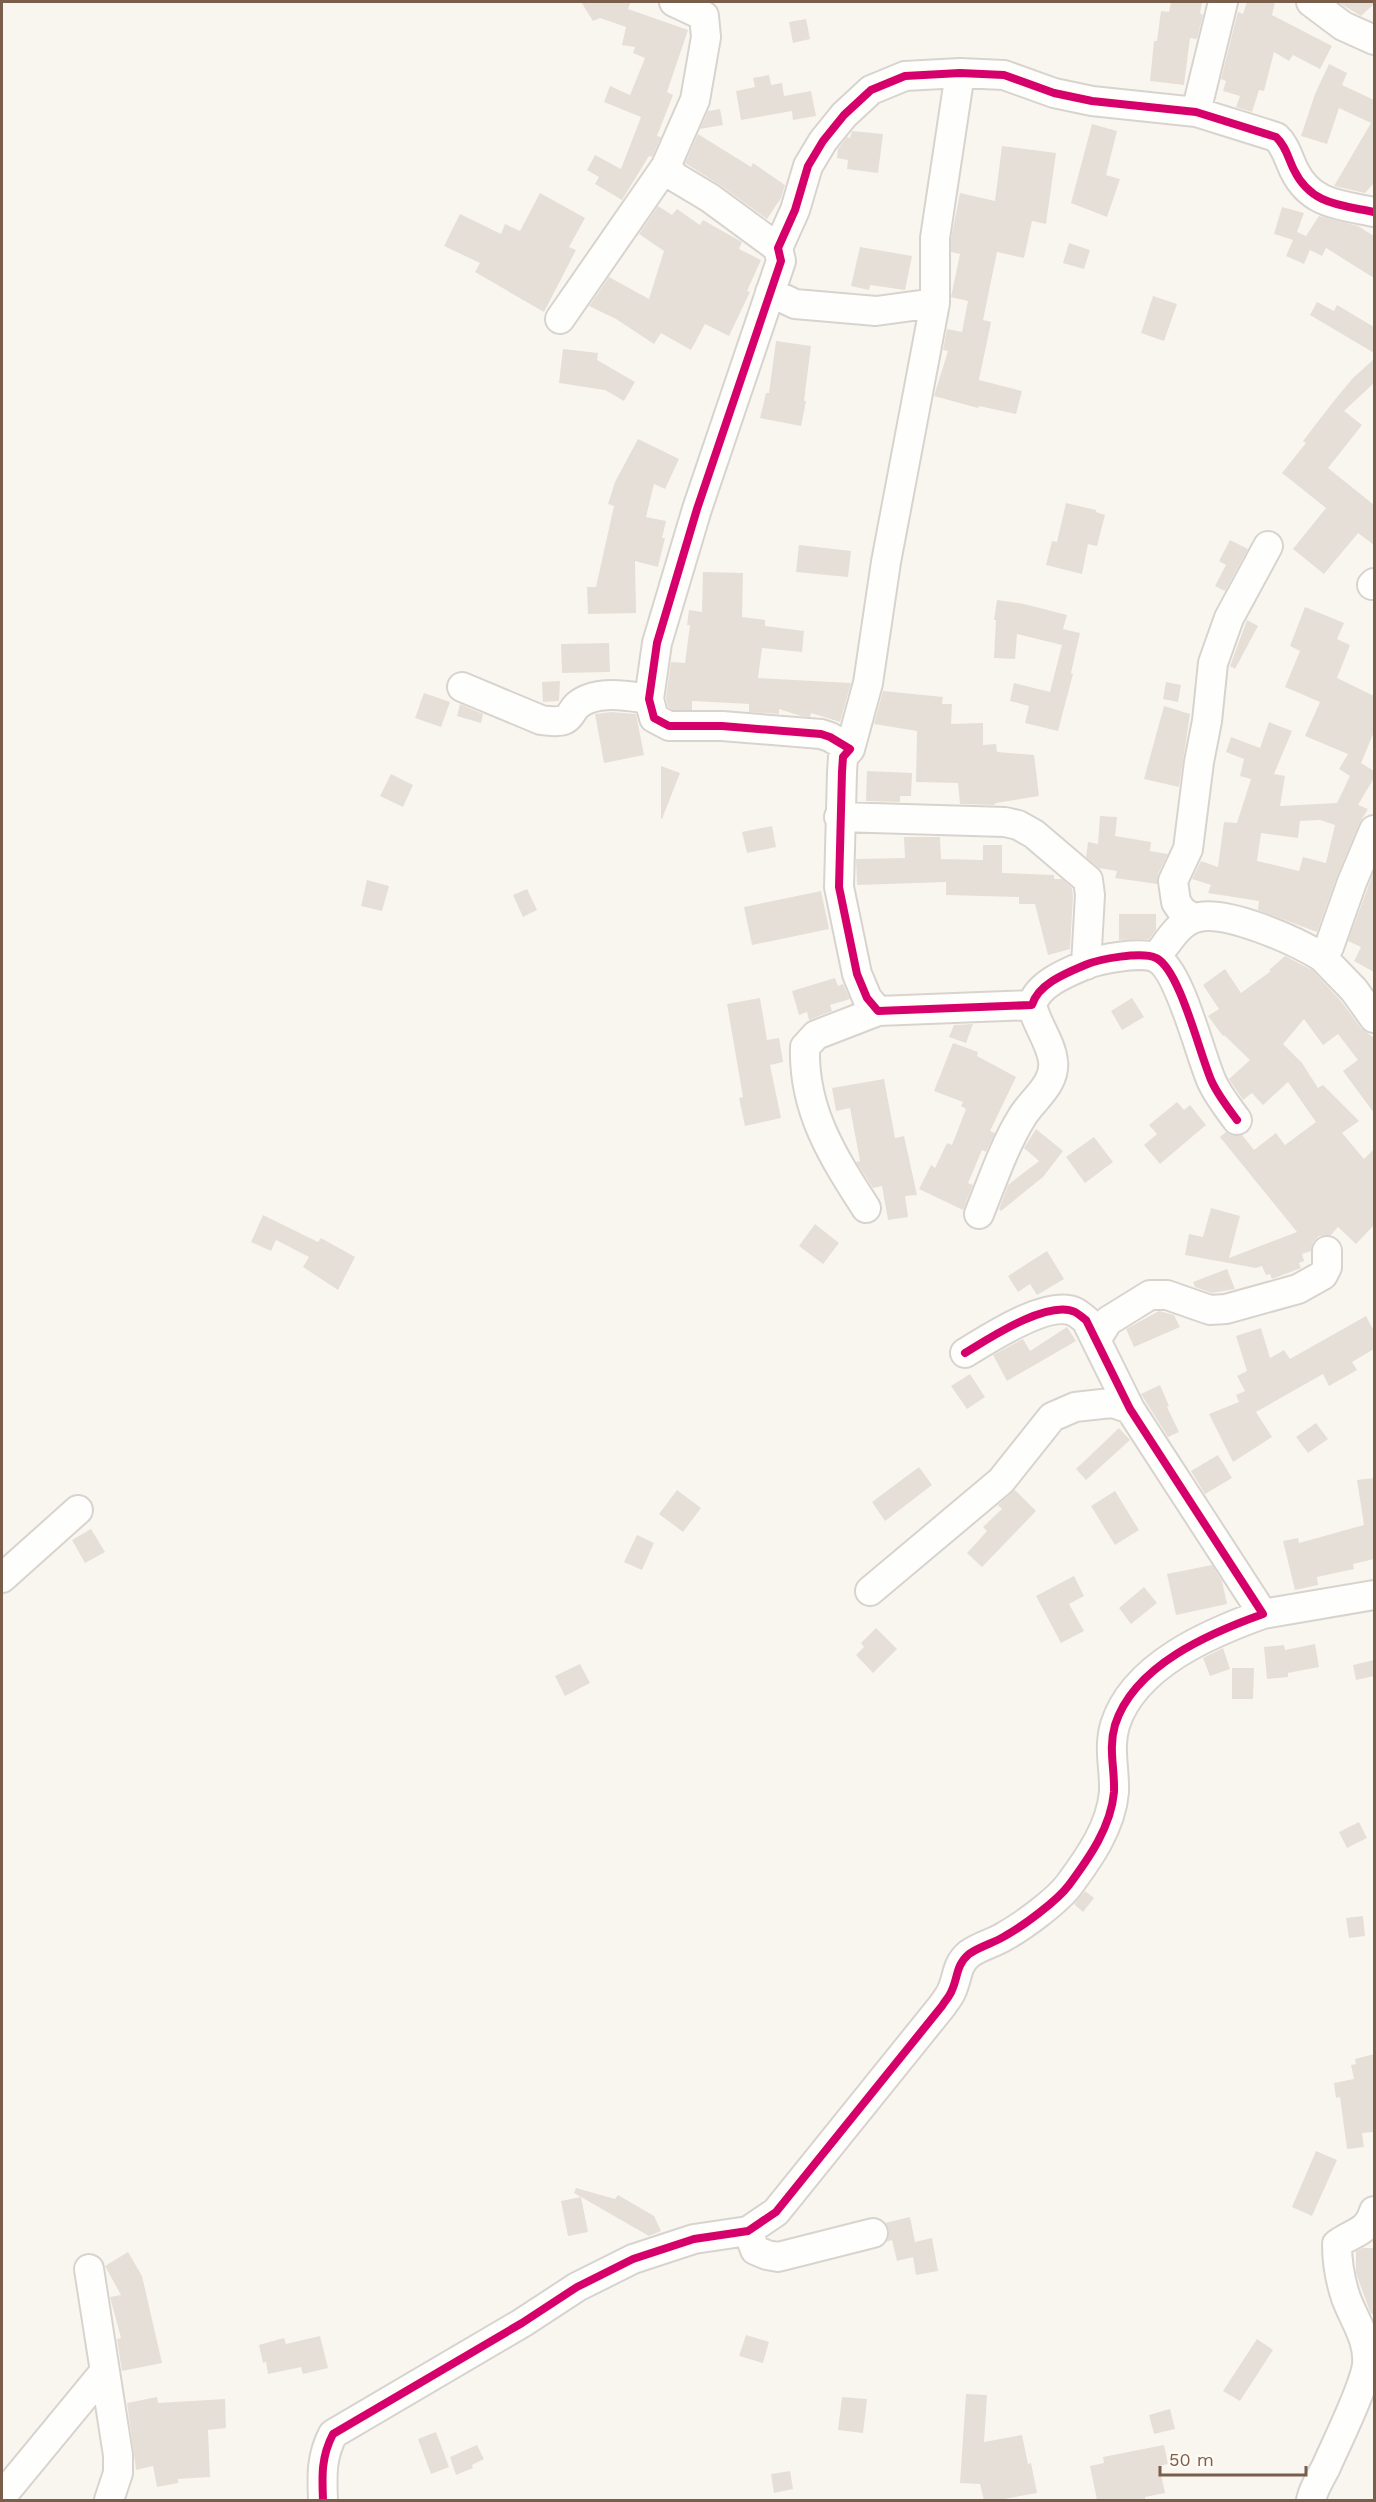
<svg xmlns="http://www.w3.org/2000/svg" width="1376" height="2502" viewBox="0 0 1376 2502" font-family="'Work Sans',sans-serif">
<rect width="100%" height="100%" fill="#f9f6f0"/>
<path fill="#e6dfd7" fill-rule="evenodd" d="M581,2H631L628,9L688,30L667,92L673,95L657,136L661,137L652,157L649,156L622,200L595,184L599,177L587,170L595,155L621,169L641,117L604,102L610,86L630,95L645,58L633,53L635,47L622,45L626,27L600,18L593,21Z
M1171,2H1202L1200,13L1203,15L1197,39L1190,38L1184,85L1150,81L1154,41H1157L1161,11L1169,12Z
M1247,2H1275L1272,15L1332,46L1320,69L1293,55L1289,61L1274,52L1264,91L1259,90L1252,112L1236,107L1240,96L1223,91L1226,81L1221,79L1236,19L1238,12L1243,14Z
M1338,2H1374V4L1361,16Z
M806,19L810,39L793,43L789,22Z
M1329,64L1347,73L1342,85L1374,100V183L1365,193L1334,186L1371,123L1339,108L1327,144L1301,136L1315,94Z
M769,75L771,85L782,83L784,96L811,91L816,116L793,120L792,111L741,120L736,91L755,87L753,78Z
M720,109L723,125L700,129L708,111Z
M1092,124L1117,131L1106,175L1120,179L1107,217L1071,203Z
M852,131L883,134L878,173L847,169L848,160L837,158L838,149L847,137L850,138Z
M698,134L751,167L753,163L785,185L781,198L767,219L720,185L685,163Z
M1002,146L1056,153L1046,224L1032,221L1024,258L997,252L983,320L991,322L979,380L1022,391L1016,414L979,406L978,408L934,396L948,351L943,350L947,329L962,332L968,301L951,297L960,254L951,252V239L960,193L995,201Z
M540,193L585,218L569,247L576,250L544,312L475,272L480,263L444,246L460,214L501,234L505,224L520,231Z
M658,206L672,215L677,209L700,225L703,220L742,242L739,249L761,260L747,291L750,292L729,336L705,324L691,350L661,333L654,344L616,319L589,306L609,277L649,299L664,251L639,234Z
M1282,207L1304,213L1297,232L1306,236L1319,216L1358,226L1374,236V278L1326,248L1322,256L1310,250L1304,264L1286,256L1293,240L1274,234Z
M1069,243L1090,250L1084,269L1063,263Z
M860,247L912,256L905,290L870,285L869,290L851,286Z
M1153,296L1177,304L1164,341L1141,333Z
M1317,302L1334,311L1337,305L1374,327V353L1310,315Z
M776,341L811,346L804,401H806L801,426L760,418L766,393H769Z
M563,349L598,353L597,360L635,382L624,401L605,390L559,383Z
M1374,359V383L1344,411L1362,425L1328,468L1374,505V545L1358,533L1324,574L1293,549L1326,508L1282,473L1306,443L1303,441L1333,402L1353,378Z
M638,439L679,459L665,489L654,484L646,517L666,521L662,538H665L658,567L635,561L636,613L588,614L587,587H596L614,506L608,504L615,482Z
M1066,503L1096,510V512L1105,515L1097,546L1088,544L1082,574L1046,565L1052,541L1057,542Z
M1230,540L1248,549L1225,591L1215,586L1226,565L1219,561Z
M799,545L851,551L848,577L796,572Z
M703,572L743,573L742,617L765,620V626L804,631L802,652L762,648L758,678L851,683L840,722L811,713L810,717L801,716L779,709V714L749,712V704L692,701V710H673L668,707L666,698L671,662L685,663L690,625H687L689,610L702,612Z
M997,600L1024,604L1067,615L1063,629L1080,633L1071,673L1073,674L1058,731L1025,723L1029,706L1010,701L1014,683L1050,692L1062,645L1017,634L1015,659L994,658L996,620H994Z
M1305,607L1344,623L1337,639L1350,645L1337,678L1374,696V732L1361,763L1374,771V778L1358,805L1368,809L1359,824L1337,876L1317,932L1258,910L1259,901L1208,893L1211,885L1192,879L1201,861L1218,867L1224,822L1237,823L1251,779L1240,776L1244,759L1226,752L1231,737L1260,748L1269,722L1292,731L1274,774L1285,776L1280,806L1337,803L1350,776L1339,769L1348,754L1305,736L1320,702L1285,687L1300,651L1290,646ZM1320,820L1335,825L1326,863L1303,857L1299,871L1257,861L1261,833L1298,838L1300,821Z
M1247,620L1258,626L1235,669L1230,666Z
M609,643L610,672L562,673L561,644Z
M560,681L559,701L543,702L542,682Z
M1166,682L1181,685L1178,702L1163,699Z
M883,691L943,697L942,704H952L951,724L983,723V745L996,744L997,752L1034,755L1039,796L996,803L994,805L960,804L958,783L916,782L917,731L874,724Z
M424,693L450,702L441,727L415,718Z
M460,704L483,714L481,723L457,716Z
M1164,706L1190,714L1179,787L1144,779Z
M611,712L636,714L644,755L604,763L595,714Z
M661,766L680,773L662,819H661Z
M867,771L912,773L911,796H900V802L866,801Z
M391,774L413,785L403,807L380,796Z
M1100,816L1117,817L1115,836L1151,842L1150,851L1168,854L1158,874L1157,884L1115,878L1117,871L1099,868L1086,857L1088,842L1098,844Z
M772,826L776,847L747,853L742,832Z
M904,837H940L941,859L983,860V845H1002V873L1054,875V879H1062L1072,888L1073,896L1070,949L1048,955L1035,904H1019V897L946,895V882L857,885L856,859L905,858Z
M1374,871V972L1354,961L1361,947L1348,941Z
M367,880L389,886L382,911L361,906Z
M527,889L537,910L523,917L513,895Z
M821,891L829,929L752,945L744,907Z
M1119,914H1156V930L1149,939L1119,940Z
M1285,956L1312,970L1341,1001L1361,1028L1374,1038V1113L1343,1071L1358,1060L1338,1034L1323,1045L1304,1019L1283,1044L1302,1063L1318,1088L1323,1085L1359,1121L1342,1133L1364,1159L1374,1149V1225L1356,1244L1338,1227L1331,1235L1319,1236L1313,1242L1311,1251L1302,1254L1304,1261L1299,1263L1301,1268L1272,1279L1270,1274L1266,1275L1262,1266L1256,1268L1185,1255L1189,1234L1203,1237L1211,1208L1240,1216L1229,1258L1297,1232L1220,1137L1226,1132L1231,1135H1242L1254,1150L1276,1133L1285,1145L1316,1122L1288,1082L1263,1105L1252,1093L1243,1100L1229,1079L1250,1060L1224,1035L1223,1036L1208,1016L1219,1009L1203,985L1225,969L1241,993L1271,971L1269,970Z
M835,978L838,986L843,984L850,999L830,1005L832,1011L809,1020L807,1012L799,1015L792,991Z
M760,998L767,1040L779,1038L783,1062L770,1065L781,1118L745,1126L739,1098L743,1097L727,1004Z
M1132,998L1144,1017L1122,1030L1111,1011Z
M973,1024L966,1043L949,1037L954,1025Z
M953,1043L978,1052L977,1056L1016,1077L990,1131L995,1133L986,1152L982,1150L968,1183L973,1185L963,1210L919,1189L931,1165L935,1168L947,1143L952,1145L966,1109L961,1106L963,1102L934,1091Z
M884,1079L895,1138L904,1136L917,1195L905,1196L908,1217L888,1220L882,1186L873,1188L856,1162L860,1161L850,1108L836,1111L832,1088Z
M1177,1102L1184,1110L1190,1105L1206,1125L1160,1164L1144,1145L1157,1134L1149,1125Z
M1036,1129L1063,1151L1043,1177L1001,1211L999,1209L1008,1185L1039,1161L1024,1148Z
M1094,1137L1113,1162L1085,1183L1066,1157Z
M263,1215L318,1242L321,1238L355,1257L338,1290L303,1267L309,1257L276,1240L271,1251L251,1242Z
M815,1224L839,1243L823,1264L799,1246Z
M1047,1251L1064,1279L1037,1295L1030,1284L1018,1292L1008,1276Z
M1227,1269L1235,1289L1212,1293L1195,1287L1193,1282Z
M1159,1311L1174,1315L1180,1327L1134,1347L1126,1329Z
M1366,1316L1374,1331V1349L1352,1362L1357,1370L1329,1386L1323,1374L1256,1412L1272,1437L1233,1462L1209,1414L1239,1402L1236,1395L1245,1391L1237,1376L1247,1371L1236,1336L1261,1328L1270,1358L1284,1350L1290,1359Z
M1067,1327L1076,1341L1007,1381L993,1355L1023,1339L1030,1351Z
M970,1374L985,1397L967,1409L951,1386Z
M1160,1385L1169,1406L1167,1407L1179,1432L1168,1437L1141,1394Z
M1316,1423L1328,1439L1308,1453L1296,1437Z
M1119,1428L1130,1440L1086,1480L1076,1469Z
M1218,1455L1232,1478L1205,1494L1191,1471Z
M919,1467L932,1485L885,1521L872,1502Z
M1374,1478V1559L1353,1564L1354,1569L1317,1577L1318,1585L1295,1590L1283,1541L1298,1538L1299,1543L1364,1525L1357,1480Z
M677,1490L701,1508L683,1532L659,1514Z
M1015,1490L1036,1511L982,1567L967,1553L987,1531L983,1527L1002,1509L998,1505Z
M1115,1491L1139,1530L1115,1545L1091,1506Z
M91,1529L105,1552L85,1563L72,1540Z
M637,1535L654,1543L642,1570L624,1562Z
M1212,1565L1222,1581L1227,1604L1176,1615L1167,1574Z
M1074,1576L1084,1596L1069,1604L1084,1631L1061,1643L1036,1596Z
M1144,1587L1157,1603L1131,1624L1119,1608Z
M876,1628L897,1649L873,1673L856,1655L864,1647L861,1643Z
M1315,1644L1319,1667L1288,1673V1677L1267,1679L1264,1647L1284,1645L1285,1650Z
M1223,1648L1230,1669L1210,1676L1203,1658Z
M1374,1660V1676L1356,1680L1353,1665Z
M580,1664L590,1683L565,1696L555,1676Z
M1232,1668H1254L1253,1699H1232Z
M1359,1822L1367,1838L1347,1848L1339,1832Z
M1085,1891L1094,1898L1083,1912L1074,1904Z
M1363,1916L1365,1936L1349,1938L1346,1918Z
M1374,2054V2132L1362,2133L1364,2147L1347,2149L1340,2097L1336,2098L1334,2083L1354,2079L1351,2065L1356,2064L1355,2059Z
M1316,2151L1337,2160L1312,2216L1292,2207Z
M576,2188L615,2199L618,2195L654,2216L661,2231L649,2236L581,2197L588,2232L568,2236L561,2201L581,2197L574,2193Z
M910,2217L915,2242L932,2238L938,2271L916,2275L913,2257L897,2261L892,2240L886,2242L889,2230L885,2223Z
M1363,2248H1374V2314H1371L1369,2309L1356,2273V2251Z
M128,2252L142,2276L162,2363L122,2371L117,2339L121,2338L110,2297L121,2295L105,2266Z
M746,2335L769,2342L763,2363L739,2356Z
M320,2336L328,2368L303,2374L301,2367L268,2374L266,2362L263,2363L259,2345L284,2338L286,2344Z
M1257,2339L1273,2350L1240,2401L1223,2391Z
M966,2394L987,2395L984,2442L1022,2435L1028,2464L1031,2463L1037,2493L998,2500H984L980,2484L960,2483Z
M157,2397L158,2403L225,2399L226,2428L208,2430L210,2477L178,2479V2483L157,2487L153,2466L136,2470L127,2403Z
M842,2397L867,2399L863,2433L838,2430Z
M1170,2409L1175,2429L1154,2434L1149,2415Z
M436,2432L449,2467L431,2474L418,2439Z
M477,2445L484,2459L472,2465L473,2468L456,2475L450,2457Z
M1164,2445L1168,2464L1159,2466L1165,2493L1145,2497V2500H1097L1090,2466L1104,2463L1103,2457Z
M790,2471L793,2489L774,2493L771,2474Z"/>
<g fill="none" stroke-linecap="round" stroke-linejoin="round">
<defs>
<path id="minor" d="M674,2L704,16L706,37L695,100L666,166L675,177L710,198L778,248
M1311,2L1343,26L1374,40
M1196,112L1223,2
M770,292L795,304L876,311L935,303
M560,319L666,166
M1372,585L1374,583
M462,687L541,720C581,726 562,709 588,699C606,692 631,696 649,699
M850,749L868,683L886,562L935,303V238L960,73
M839,817L1005,822L1018,825L1034,834L1088,880L1090,895L1086,965
M1193,918L1182,911L1176,902L1173,881L1188,849L1199,762L1207,721L1213,663L1229,618L1268,546
M1156,957C1167,944 1178,923 1195,918C1224,908 1296,941 1322,957L1329,947L1352,882L1374,830
M1322,957L1354,990L1374,1018
M1237,1120C1228,1108 1218,1095 1212,1082C1200,1056 1180,969 1156,958C1142,951 1099,959 1085,965C1066,973 1038,984 1032,1005L878,1011L867,998L857,974L839,887L842,772L843,757L850,749L830,737L821,734L722,726H669L654,718L649,699L657,643L697,509L781,261L778,248L795,210L808,166L823,141L844,115L871,90L905,76L960,73L1004,75L1054,93L1092,101L1196,112L1276,137C1286,146 1288,158 1294,170C1311,205 1341,205 1374,212
M866,1208C833,1157 803,1110 805,1047L816,1035L878,1011
M979,1214C992,1182 1004,1146 1022,1117C1033,1099 1056,1084 1053,1061C1051,1042 1036,1024 1032,1005
M1096,1340L1108,1321L1150,1295H1167L1210,1310L1226,1309L1298,1289L1323,1275L1327,1267V1251
M2,1578L78,1510
M870,1591L1001,1481L1052,1417L1075,1407L1102,1404L1113,1403L1130,1409
M1263,1614L1374,1595
M748,2231L755,2250L767,2255L778,2257L873,2233
M89,2269L118,2455V2473L109,2500
M2,2496L105,2371
M323,2500C322,2476 321,2457 333,2434L522,2323L577,2287L633,2259L694,2239L748,2231L776,2212L942,2006C945,2001 950,1996 952,1990C958,1977 956,1965 969,1954C980,1946 994,1943 1005,1936C1023,1926 1057,1901 1069,1885C1089,1858 1111,1827 1114,1792C1115,1769 1108,1749 1115,1725C1134,1665 1210,1633 1263,1614L1130,1409L1086,1320C1083,1318 1079,1314 1075,1312C1048,1299 988,1339 965,1353
M1311,2500C1314,2487 1320,2479 1326,2467C1336,2444 1365,2386 1367,2364C1369,2339 1354,2320 1346,2298C1340,2280 1337,2263 1337,2244C1355,2231 1367,2233 1374,2211"/>
</defs>
<use href="#minor" stroke="#d9d3ce" stroke-width="32"/>
<use href="#minor" stroke="#fefefd" stroke-width="28"/>
<defs>
<path id="cycleway" d="M1237,1120C1228,1108 1218,1095 1212,1082C1200,1056 1180,969 1156,958C1142,951 1099,959 1085,965C1066,973 1038,984 1032,1005L878,1011L867,998L857,974L839,887L842,772L843,757L850,749L830,737L821,734L722,726H669L654,718L649,699L657,643L697,509L781,261L778,248L795,210L808,166L823,141L844,115L871,90L905,76L960,73L1004,75L1054,93L1092,101L1196,112L1276,137C1286,146 1288,158 1294,170C1311,205 1341,205 1374,212
M323,2500C322,2476 321,2457 333,2434L522,2323L577,2287L633,2259L694,2239L748,2231L776,2212L942,2006C945,2001 950,1996 952,1990C958,1977 956,1965 969,1954C980,1946 994,1943 1005,1936C1023,1926 1057,1901 1069,1885C1089,1858 1111,1827 1114,1792C1115,1769 1108,1749 1115,1725C1134,1665 1210,1633 1263,1614L1130,1409L1086,1320C1083,1318 1079,1314 1075,1312C1048,1299 988,1339 965,1353"/>
</defs>
<use href="#cycleway" stroke="#fffbf3" stroke-width="11"/>
<use href="#cycleway" stroke="#d6006c" stroke-width="8"/>
</g>
<rect width="1376" height="2502" fill="none" stroke="#7a5e4c" stroke-width="6"/>
<path d="M1160 2466v9h146v-9" fill="none" stroke="#7a5e4c" stroke-width="3"/>
<text x="1169" y="2466" font-size="18" fill="#7a5e4c" stroke="#fffbf3" stroke-width="4.5" paint-order="stroke">50 m</text>
</svg>
